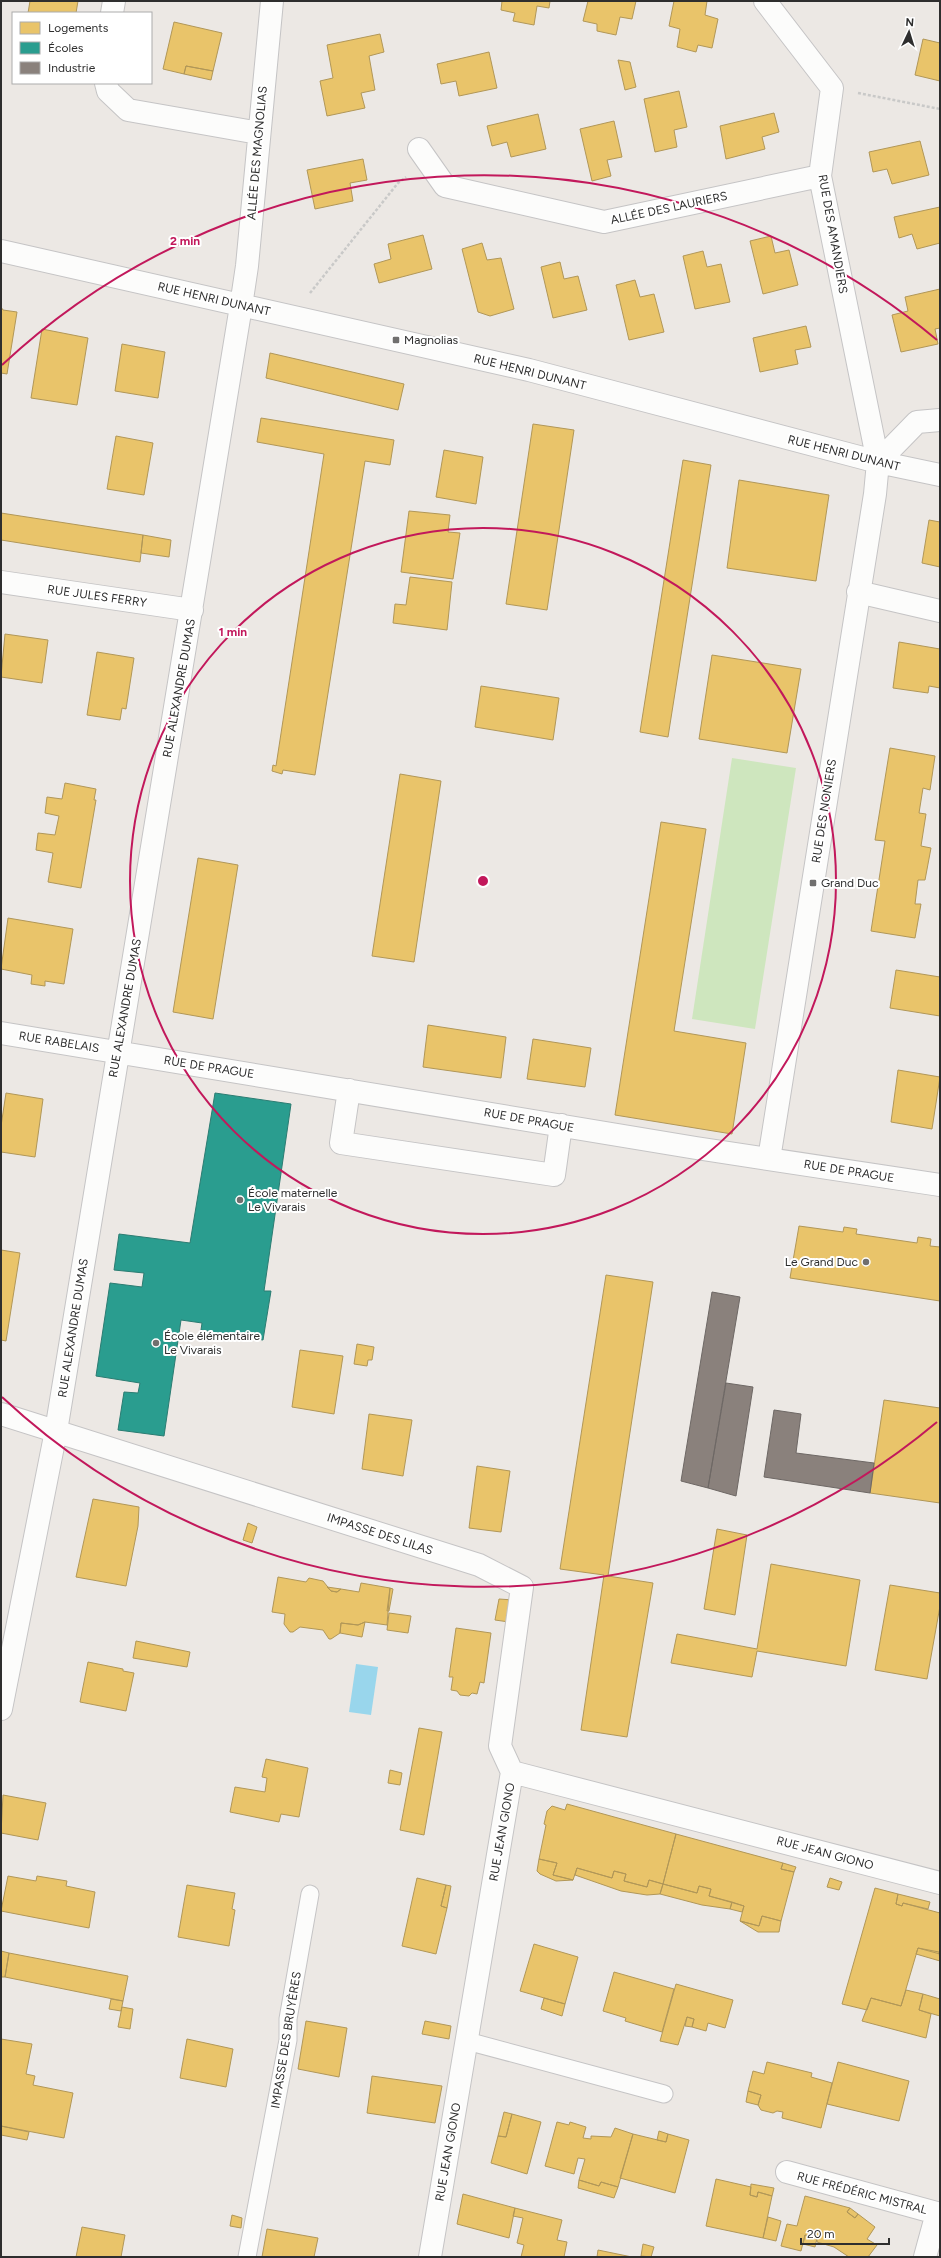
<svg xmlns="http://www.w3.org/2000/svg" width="941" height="2258" viewBox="0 0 941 2258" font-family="Figtree,sans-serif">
<rect width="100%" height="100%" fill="#ece8e4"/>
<path fill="#cee6be" d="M732,758L796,768L755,1029L692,1019Z"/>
<path fill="#99d6ec" d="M356,1664L378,1667L371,1715L349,1712Z"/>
<path fill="#e9c46a" stroke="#b19758" d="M30,1H78L76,13H28Z
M502,1H550L549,8L537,6L534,25L513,21L515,13L501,10Z
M588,1H636L632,19L620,17L616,35L597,31V24L583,21Z
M674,1H707L705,15L718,19L712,48L698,45L696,52L677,47L680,29L669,26Z
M174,22L222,33L213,71L186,66L184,74L163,69Z
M380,34L384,52L369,56L375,90L361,93L365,108L327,116L320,81L333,78L327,45Z
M923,39L940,43V81L915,75Z
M489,52L497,88L459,96L456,81L441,84L437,64Z
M618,60L630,62L636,87L625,90Z
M186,66L213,71L211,80L184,74Z
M679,91L687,127L674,130L677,147L655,152L644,99Z
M774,113L779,132L762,137L765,149L726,159L720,126Z
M538,114L546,149L511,157L507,142L492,146L487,126Z
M614,121L622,157L607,160L611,176L592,181L580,129Z
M920,141L929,175L892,184L887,169L873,172L869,152Z
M363,159L367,180L350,183L353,201L315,209L307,170Z
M940,207V243L917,249L912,234L899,238L894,217Z
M423,235L432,269L379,283L374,264L391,259L388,244Z
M771,236L775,253L789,250L798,285L763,294L750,241Z
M482,243L487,260L501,258L514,309L490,316L478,312L462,249Z
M703,251L707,267L721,264L730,302L695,309L683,256Z
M560,262L564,279L578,276L587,310L553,318L541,267Z
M635,280L640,297L654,294L664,332L629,340L616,285Z
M940,289V328L935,329L938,344L901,352L892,315L908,311L905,297Z
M1,307L3,310L17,312L7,374L1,373Z
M806,326L811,347L795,350L798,364L760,372L753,338Z
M42,329L88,338L77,405L31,398Z
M122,344L165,352L158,398L115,391Z
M270,353L404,384L398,410L266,378Z
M261,418L394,440L390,465L365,461L315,775L283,770L282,774L272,771L273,765L276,766L324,454L257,442Z
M533,424L574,430L547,610L506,604Z
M116,436L153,443L144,495L107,489Z
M444,450L483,457L476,504L436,497Z
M683,460L711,465L668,737L640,732Z
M739,480L829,495L816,581L727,568Z
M409,511L450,515L448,532L460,533L453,579L401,572Z
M1,513L143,535L140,562L1,540Z
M929,520L940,522V567L922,563Z
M143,535L171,540L169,557L141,553Z
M410,577L452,582L447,630L393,623L395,604L406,605Z
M5,634L48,640L42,683L1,677Z
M899,642L940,649V688L929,686L928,693L893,688Z
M97,652L134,658L126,709L122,708L120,720L87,715Z
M712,655L801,669L787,753L699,739Z
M481,686L559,698L553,740L475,727Z
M890,748L935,756L930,790L923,788L919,813L926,814L921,846L931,848L925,880H918L915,904H921L915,938L871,931L885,841L875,840Z
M400,774L441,781L414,962L372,956Z
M65,783L96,789L94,800H96L81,888L48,882L53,853L36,850L38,833L55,835L59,816L45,813L47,797L62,799Z
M661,822L706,829L674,1031L746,1043L732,1134L615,1115Z
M198,858L238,865L213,1019L173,1012Z
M8,918L73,929L64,984L45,981V986L31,984L32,975L1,969Z
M896,970L940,977V1016L890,1008Z
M428,1025L506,1037L501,1078L423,1067Z
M533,1039L591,1048L585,1087L527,1079Z
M898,1070L940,1077L932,1129L891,1122Z
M6,1093L43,1099L35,1157L1,1152V1126Z
M799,1226L843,1232L844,1227L857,1229L856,1234L917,1243L918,1237L931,1239L930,1246L940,1247V1301L790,1278Z
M1,1250L20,1253L6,1341L1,1340Z
M606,1275L653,1282L608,1576L653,1583L627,1737L581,1730L604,1575L560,1569Z
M357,1344L374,1347L372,1360H368L367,1366L354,1364Z
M300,1350L343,1356L334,1414L292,1407Z
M884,1400L940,1408V1503L870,1493Z
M369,1414L412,1420L403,1476L362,1469Z
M477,1466L510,1471L501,1532L469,1528Z
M93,1499L139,1507L138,1526L126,1586L76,1577Z
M248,1523L257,1527L252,1543L243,1540Z
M717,1529L747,1535L735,1615L704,1609Z
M771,1564L860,1580L846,1666L757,1651L752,1677L671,1663L677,1634L757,1649Z
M278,1577L306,1582L309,1578L323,1581L331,1591L337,1592L341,1589L359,1592L361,1583L390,1588L387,1625L365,1622L358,1625L341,1623L340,1633L331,1639H329L323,1630L300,1627L293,1632H290L284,1624L285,1614L272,1612Z
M890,1585L940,1593V1606L927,1679L875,1670Z
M327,1587L341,1589L337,1592L331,1591Z
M390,1588L393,1589L389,1611H387Z
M499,1599L513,1600L509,1622L495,1620Z
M389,1613L411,1616L408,1633L387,1630Z
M365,1622L362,1637L340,1633L341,1623L358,1625Z
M456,1628L491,1633L484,1683L480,1682L477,1694L472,1693L469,1696L460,1695L457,1691L451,1690L453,1677H449Z
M136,1641L190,1652L187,1667L133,1658Z
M88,1662L123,1669V1671L134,1673L126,1711L80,1702Z
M419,1728L442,1732L424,1835L400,1830Z
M266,1759L308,1768L299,1817L281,1814L279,1822L230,1812L235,1787L265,1792L267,1778L262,1777Z
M390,1770L402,1773L400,1785L388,1783Z
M3,1795L46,1803L38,1840L1,1833Z
M567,1804L676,1834L663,1884L649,1880L647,1887L624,1881L626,1874L614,1871L612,1878L577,1868L573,1880L553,1875L557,1863L539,1859L546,1825L544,1824L547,1811L552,1806L565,1810Z
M676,1834L783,1863L781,1869L794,1872L781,1921L762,1916L759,1926L740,1921L744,1906L709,1896L711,1889L699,1886L697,1893L663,1884Z
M539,1859L557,1863L553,1875L573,1880L556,1881L540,1874L537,1871Z
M783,1863L796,1867L794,1872L781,1869Z
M577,1868L612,1878L614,1871L626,1874L624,1881L647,1887L649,1880L663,1884L660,1894L647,1895L621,1891L575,1875Z
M8,1876L36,1881L37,1876L67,1881L66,1886L95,1892L89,1928L1,1911Z
M417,1878L446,1885L441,1906L447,1908L436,1954L402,1946Z
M830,1878L842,1882L839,1890L827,1887Z
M663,1884L697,1893L699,1886L711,1889L709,1896L732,1902L730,1909L702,1905L660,1894Z
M187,1885L235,1893L232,1909L235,1910L229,1946L178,1937Z
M446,1885L451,1886L447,1908L441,1906Z
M875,1888L898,1894L896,1904L902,1906L903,1903L940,1913V1954L918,1948L901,2006L871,1998L867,2010L842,2004Z
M898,1894L930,1902L928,1909L903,1903L902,1906L896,1904Z
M732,1902L744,1906L742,1912L730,1909Z
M762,1916L781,1921L779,1932H758L740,1921L759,1926Z
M534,1944L578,1957L565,2004L520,1991Z
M918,1948L939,1952L940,1961L916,1954Z
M1,1951L9,1953L5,1977H1Z
M9,1953L128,1976L123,2001L5,1977Z
M614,1972L674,1989L662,2032L625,2021L626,2018L603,2011Z
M676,1984L733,2000L725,2028L708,2023L706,2031L692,2027L694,2019L687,2017L678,2045L660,2041Z
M906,1990L923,1994L919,2010L931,2014L926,2038L862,2021L871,1998L901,2006Z
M923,1994L940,1999V2016L919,2010Z
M544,1998L565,2004L562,2016L541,2009Z
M111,1999L123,2001L121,2011L109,2009Z
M122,2007L133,2009L130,2029L118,2027Z
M687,2017L694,2019L692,2027L685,2026Z
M306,2021L347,2028L339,2077L298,2069Z
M425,2021L451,2026L449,2039L422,2034Z
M1,2039L32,2044L26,2074L35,2076L33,2085L73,2093L64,2138L1,2126Z
M187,2039L233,2049L226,2087L180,2078Z
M767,2062L812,2073L811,2077L832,2083L821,2128L782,2118L783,2112L777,2111L773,2113L761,2110L758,2105L761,2095L748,2091L753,2071L764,2074Z
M838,2062L909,2081L899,2121L827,2104Z
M372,2076L442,2086L435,2123L367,2113Z
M748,2091L761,2095L758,2105L746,2102Z
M504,2112L512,2114L506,2137L498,2136Z
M512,2114L541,2122L527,2174L491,2163L498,2136L506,2137Z
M557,2122L569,2125L570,2122L586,2127L583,2138L591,2139V2136L611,2137L615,2128L633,2134L618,2187L601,2182L599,2186L579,2180L585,2159L578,2158L574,2174L545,2166Z
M1,2126L29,2132L27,2140L1,2135Z
M659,2131L668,2134L666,2142L657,2140Z
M633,2134L666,2142L668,2134L689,2140L675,2193L620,2178Z
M716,2179L751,2187L750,2195L757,2197L758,2192L772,2196L763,2238L706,2226Z
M579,2180L599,2186L601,2182L618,2187L614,2198L578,2188Z
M751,2184L774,2188L772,2196L758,2192L757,2197L750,2195Z
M463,2194L515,2208L509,2238L457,2224Z
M805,2196L850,2208L847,2212L855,2218L858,2214L875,2227L867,2239L877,2245L868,2257H849L834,2247L817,2242V2238L805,2235L801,2251L781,2246L787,2224L797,2226Z
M515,2208L562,2220L557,2240L567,2242L564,2257H521L524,2245L517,2243L523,2218L513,2216Z
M850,2208L858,2214L855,2218L847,2212Z
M232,2215L242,2218L241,2228L230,2226Z
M768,2217L781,2221L776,2241L763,2238Z
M82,2227L125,2235L121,2257H76Z
M267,2229L318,2238L314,2257H262Z
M805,2235L817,2238L815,2247L803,2244Z
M643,2244L654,2247L651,2257L641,2256Z
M598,2250L632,2257H597Z"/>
<path fill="#2a9d8f" stroke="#2b7c72" d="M215,1093L291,1104L264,1291H271L263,1340L201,1330L202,1323L181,1320L164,1436L118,1430L124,1392L138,1393L140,1383L96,1376L110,1283L142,1287L144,1273L114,1270L119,1234L190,1243Z"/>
<path fill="#8a817c" stroke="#6e6865" d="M712,1292L740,1297L708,1488L681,1481Z
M726,1383L753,1387L736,1496L708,1488Z
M774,1410L801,1414L796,1453L874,1463L870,1493L764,1477Z"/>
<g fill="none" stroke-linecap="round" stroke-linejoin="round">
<defs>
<path id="lane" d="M467,2041L664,2094
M247,2257L288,2040V2019L310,1894"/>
<path id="street" d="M765,1L832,88L820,176L878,462L875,494L769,1159
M112,13L114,1
M106,83L108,91L128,110L259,133
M419,149L445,186L604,222L820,176
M1,251L529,370L878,462L940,475
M878,462L917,422L940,420
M1,582L192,610
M858,592L940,611
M1,1033L696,1148L940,1185
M349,1090L341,1143L554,1175L561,1125
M1,1414L479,1565L522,1587L500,1746L512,1772
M1,1709L56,1431L241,306L247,266L272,1
M787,2172L940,2214
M430,2257L512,1772L940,1883
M925,2257L937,2213"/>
</defs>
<use href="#lane" stroke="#c5c4c5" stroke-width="19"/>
<use href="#street" stroke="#c5c4c5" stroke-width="24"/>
<path stroke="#c9c9c8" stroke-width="2.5" stroke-dasharray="3 2" stroke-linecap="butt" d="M858,93L940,109
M310,293L398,183L406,177"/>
<use href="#lane" stroke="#fcfcfb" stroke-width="17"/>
<use href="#street" stroke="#fcfcfb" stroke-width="22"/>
</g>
<g fill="none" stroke="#c2185b" stroke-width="2">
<circle cx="483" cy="881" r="353"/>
<path d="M937 1422A706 706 0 0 1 2 1397M2 365A706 706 0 0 1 937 340"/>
</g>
<g fill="#706f6e" stroke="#fff" stroke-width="1.5">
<rect x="392" y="336" width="8" height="8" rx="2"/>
<rect x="809" y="879" width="8" height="8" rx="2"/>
<circle cx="240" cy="1200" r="4"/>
<circle cx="866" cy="1262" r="4"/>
<circle cx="156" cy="1343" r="4"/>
</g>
<g text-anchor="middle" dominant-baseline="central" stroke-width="4" stroke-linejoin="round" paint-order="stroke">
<g font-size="12" fill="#2e2e2e" stroke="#fff">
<text transform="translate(257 153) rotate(-85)">ALLÉE DES MAGNOLIAS</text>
<text transform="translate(669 208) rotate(-12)">ALLÉE DES LAURIERS</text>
<text transform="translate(833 234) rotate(80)">RUE DES AMANDIERS</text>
<text transform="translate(214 299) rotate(13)">RUE HENRI DUNANT</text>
<text transform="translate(530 372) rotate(14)">RUE HENRI DUNANT</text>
<text transform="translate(844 453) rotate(14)">RUE HENRI DUNANT</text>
<text transform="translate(97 596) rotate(8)">RUE JULES FERRY</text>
<text transform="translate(179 688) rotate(-80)">RUE ALEXANDRE DUMAS</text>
<text transform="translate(824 811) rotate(-81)">RUE DES NONIERS</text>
<text transform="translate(125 1008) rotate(-80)">RUE ALEXANDRE DUMAS</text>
<text transform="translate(59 1042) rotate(9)">RUE RABELAIS</text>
<text transform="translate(209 1067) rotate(9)">RUE DE PRAGUE</text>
<text transform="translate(529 1120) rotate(10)">RUE DE PRAGUE</text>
<text transform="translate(849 1171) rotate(9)">RUE DE PRAGUE</text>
<text transform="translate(73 1328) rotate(-81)">RUE ALEXANDRE DUMAS</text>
<text transform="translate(380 1534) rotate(18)">IMPASSE DES LILAS</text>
<text transform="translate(502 1832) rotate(-80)">RUE JEAN GIONO</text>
<text transform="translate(825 1853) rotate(15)">RUE JEAN GIONO</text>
<text transform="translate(286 2040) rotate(-81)">IMPASSE DES BRUYÈRES</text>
<text transform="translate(448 2152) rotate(-80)">RUE JEAN GIONO</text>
<text transform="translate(862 2193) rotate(15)">RUE FRÉDÉRIC MISTRAL</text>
</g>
<g font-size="12" fill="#2e2e2e" stroke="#fff" text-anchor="start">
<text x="404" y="340">Magnolias</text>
<text x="821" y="883">Grand Duc</text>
<text x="248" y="1193">École maternelle<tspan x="248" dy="14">Le Vivarais</tspan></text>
<text x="858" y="1262" text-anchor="end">Le Grand Duc</text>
<text x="164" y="1336">École élémentaire<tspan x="164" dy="14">Le Vivarais</tspan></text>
</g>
</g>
<circle cx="483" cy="881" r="6" fill="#c2185b" stroke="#fff" stroke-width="2"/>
<g font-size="12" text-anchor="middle" font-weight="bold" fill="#c2185b" stroke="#fff" stroke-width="4" stroke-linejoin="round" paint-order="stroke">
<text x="185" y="245">2 min</text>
<text x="233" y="636">1 min</text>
</g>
<rect width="941" height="2258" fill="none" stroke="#2e2e2e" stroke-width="4"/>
<rect x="12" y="12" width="140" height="72" fill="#ffffff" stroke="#ababab"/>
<rect x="20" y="22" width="20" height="12" fill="#e9c46a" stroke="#ababab"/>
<text x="48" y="32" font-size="12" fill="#2e2e2e">Logements</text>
<rect x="20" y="42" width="20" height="12" fill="#2a9d8f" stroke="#ababab"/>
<text x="48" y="52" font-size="12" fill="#2e2e2e">Écoles</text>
<rect x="20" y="62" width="20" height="12" fill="#8a817c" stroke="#ababab"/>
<text x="48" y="72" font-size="12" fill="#2e2e2e">Industrie</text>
<g transform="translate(909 32) rotate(4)" stroke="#ffffff" stroke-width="3" paint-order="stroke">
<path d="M0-3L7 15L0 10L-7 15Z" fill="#2e2e2e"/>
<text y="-6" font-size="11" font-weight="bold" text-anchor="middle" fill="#2e2e2e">N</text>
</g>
<path d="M801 2238v6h88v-6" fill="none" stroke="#2e2e2e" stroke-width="2"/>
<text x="807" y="2238" font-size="12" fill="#2e2e2e" stroke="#ffffff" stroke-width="3" paint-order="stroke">20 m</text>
</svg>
